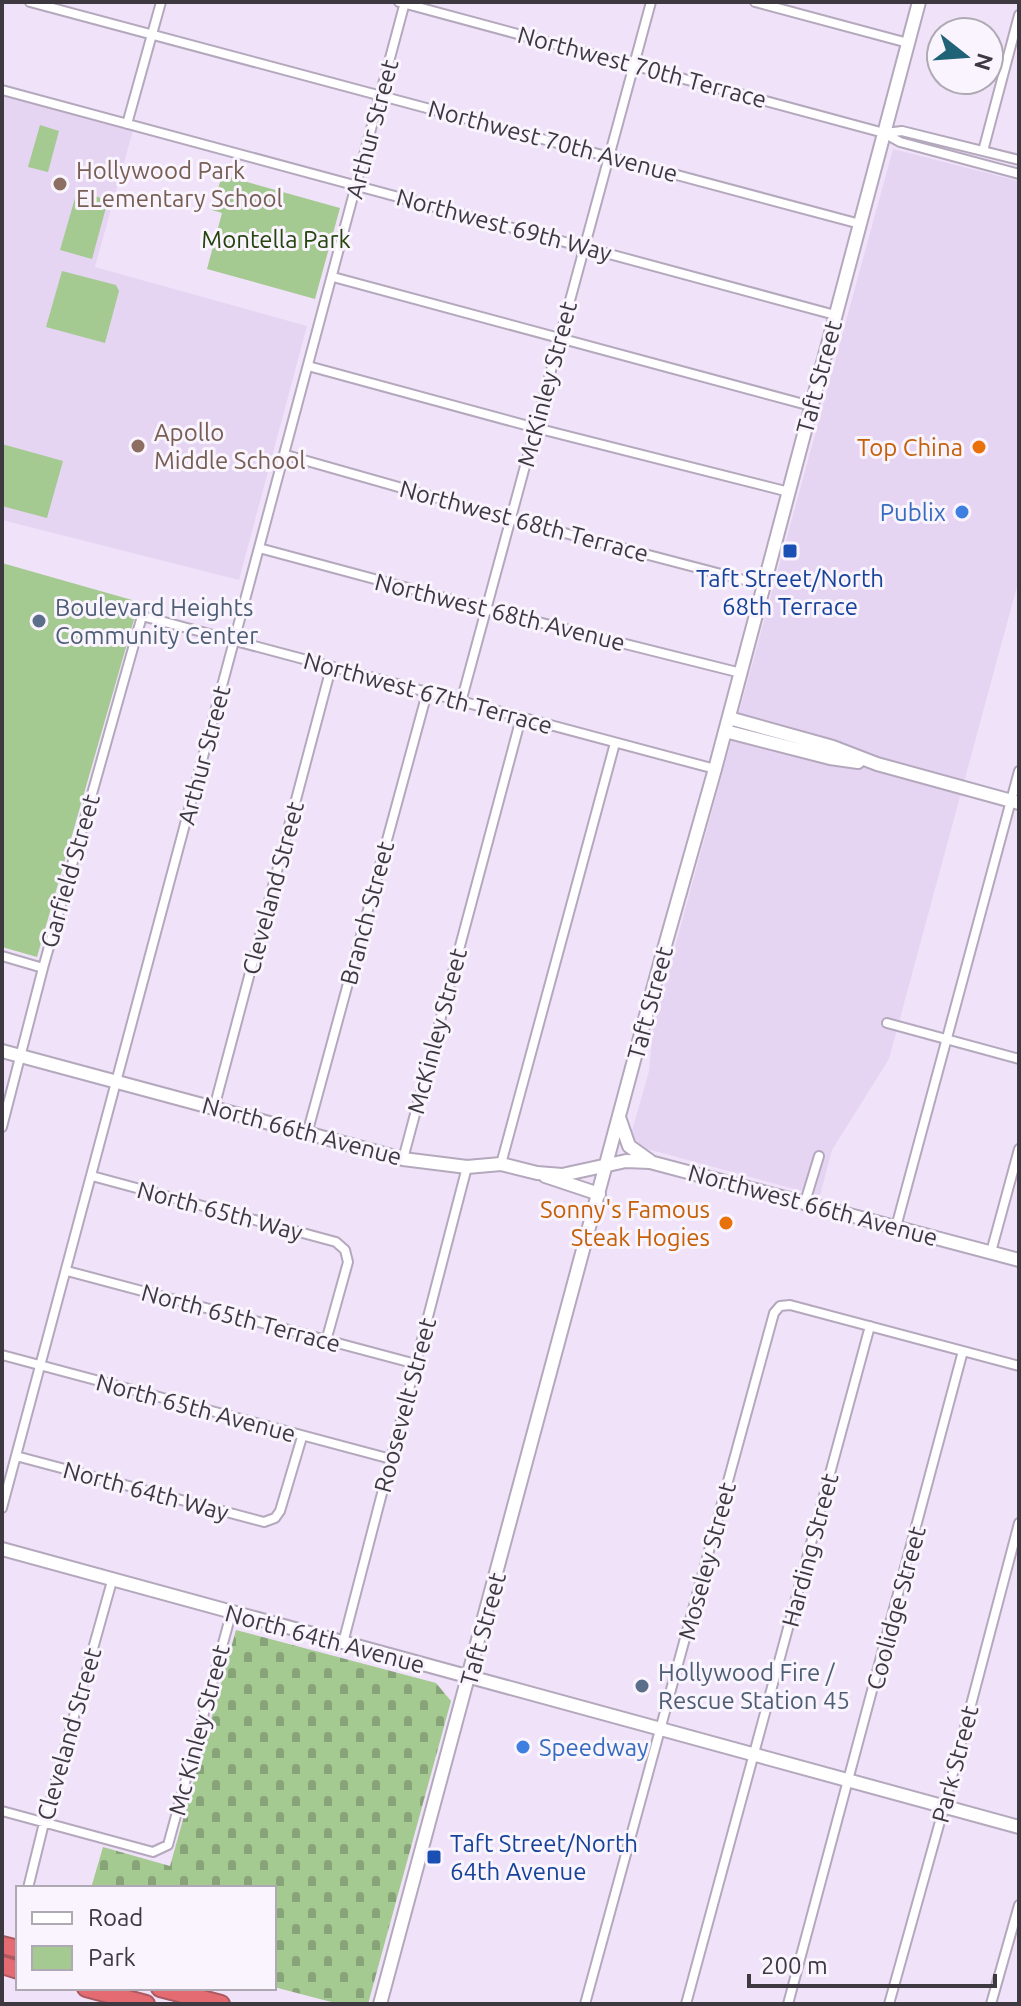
<svg xmlns="http://www.w3.org/2000/svg" width="1021" height="2006" viewBox="0 0 1021 2006" font-family="Ubuntu,sans-serif">
<defs>
<pattern id="cemetery-stones" width="16" height="16" patternUnits="userSpaceOnUse" patternTransform="scale(2)"><rect width="16" height="16" fill="#a4c991"/><path d="M2 7V4a2 2 0 0 1 4 0v3zM10 15v-3a2 2 0 0 1 4 0v3z" fill="#87a478"/></pattern>
</defs>
<rect width="100%" height="100%" fill="#f0e3f9"/>
<path fill="#e6d5f2" d="M2,90L134,127L95,267L307,326L239,580L2,520Z
M893,149L1019,181V579L889,1059L832,1150L820,1196L640,1147L631,1134L649,1071L653,1027Z"/>
<path fill="#a4c991" d="M40,125L59,131L48,172L28,167Z
M222,175L340,208L315,299L207,269L222,213L212,210Z
M77,191L108,200L92,259L60,250Z
M62,271L116,285L119,291L105,343L46,327Z
M2,444L63,461L47,518L2,506Z
M2,563L139,602L37,957L2,947Z"/>
<path fill="url(#cemetery-stones)" d="M236,1630L436,1683L451,1701L368,2004H339L274,1987V1888H91L103,1847L170,1866Z"/>
<g fill="none" stroke-linecap="round" stroke-linejoin="round">
<defs>
<path id="street" d="M30,2L860,224
M399,2L884,133L900,142L1019,174
M755,2L908,43
M2,90L835,315
M127,124L161,2
M885,133L902,131L1019,160
M983,151L1019,15
M333,277L811,406
M308,366L536,428L789,492
M286,455L511,519L763,585
M259,548L486,609L741,673
M461,702L651,2
M2,956L43,968
M887,1023L1019,1059
M214,1108L331,668
M2,1127L43,968L142,616L715,769
M307,1134L427,693
M403,1159L521,718
M501,1164L615,743
M92,1176L336,1242L345,1250L348,1262L326,1341
M805,1202L819,1156
M896,1227L1019,771
M991,1252L1019,1149
M67,1271L416,1364
M2,1355L391,1459
M16,1456L264,1522L275,1518L280,1511L302,1437
M2,1508L405,2
M343,1643L467,1167
M2,1811L153,1852L168,1845L231,1614
M28,1888L44,1823L112,1581
M585,2004L774,1313L780,1306L790,1305L1019,1366
M686,2004L870,1326
M788,2004L963,1351
M889,2004L944,1807L1019,1523
M991,2004L1019,1905"/>
<path id="secondary" d="M729,718L833,747L877,764L1019,803
M725,731L830,758L858,762
M2,1051L403,1159L467,1167L501,1164L537,1173L562,1175L626,1161L650,1162L1019,1260
M620,1120L629,1146L650,1161
M545,1176L599,1194
M2,1549L1019,1827
M380,2004L662,956L715,769L919,2"/>
<path id="highway" d="M2,1945L18,1949
M2,1965L18,1970
M86,1988L146,2004
M160,1988L221,2004"/>
</defs>
<use href="#street" stroke="#b4a8bd" stroke-width="12"/>
<use href="#secondary" stroke="#b4a8bd" stroke-width="16"/>
<use href="#highway" stroke="#ab5a62" stroke-width="20"/>
<use href="#street" stroke="#fff" stroke-width="8"/>
<use href="#secondary" stroke="#fff" stroke-width="12"/>
<use href="#highway" stroke="#e56b73" stroke-width="16"/>
</g>
<g fill="#8d6e63" stroke="#f9f4fd" stroke-width="3">
<circle cx="60" cy="184" r="8"/>
<circle cx="138" cy="446" r="8"/>
</g>
<g fill="#e8710a" stroke="#f9f4fd" stroke-width="3">
<circle cx="979" cy="447" r="8"/>
<circle cx="726" cy="1223" r="8"/>
</g>
<g fill="#3f7fe0" stroke="#f9f4fd" stroke-width="3">
<circle cx="962" cy="512" r="8"/>
<circle cx="523" cy="1747" r="8"/>
</g>
<g fill="#1a4fb4" stroke="#f9f4fd" stroke-width="3">
<rect x="782" y="543" width="16" height="16" rx="4"/>
<rect x="426" y="1849" width="16" height="16" rx="4"/>
</g>
<g fill="#5c6f8a" stroke="#f9f4fd" stroke-width="3">
<circle cx="39" cy="621" r="8"/>
<circle cx="642" cy="1686" r="8"/>
</g>
<g text-anchor="middle" dominant-baseline="central" stroke-width="6" stroke-linejoin="round" paint-order="stroke">
<g font-size="24" fill="#3e3941" stroke="#f9f4fd">
<text transform="translate(642 67) rotate(15)">Northwest 70th Terrace</text>
<text transform="translate(372 129) rotate(-75)">Arthur Street</text>
<text transform="translate(553 141) rotate(15)">Northwest 70th Avenue</text>
<text transform="translate(504 225) rotate(15)">Northwest 69th Way</text>
<text transform="translate(819 377) rotate(-75)">Taft Street</text>
<text transform="translate(547 384) rotate(-75)">McKinley Street</text>
<text transform="translate(524 521) rotate(15)">Northwest 68th Terrace</text>
<text transform="translate(500 612) rotate(14)">Northwest 68th Avenue</text>
<text transform="translate(428 693) rotate(15)">Northwest 67th Terrace</text>
<text transform="translate(204 755) rotate(-75)">Arthur Street</text>
<text transform="translate(70 871) rotate(-74)">Garfield Street</text>
<text transform="translate(273 888) rotate(-75)">Cleveland Street</text>
<text transform="translate(367 913) rotate(-75)">Branch Street</text>
<text transform="translate(650 1003) rotate(-75)">Taft Street</text>
<text transform="translate(437 1031) rotate(-75)">McKinley Street</text>
<text transform="translate(302 1131) rotate(15)">North 66th Avenue</text>
<text transform="translate(813 1205) rotate(15)">Northwest 66th Avenue</text>
<text transform="translate(220 1211) rotate(15)">North 65th Way</text>
<text transform="translate(241 1318) rotate(15)">North 65th Terrace</text>
<text transform="translate(405 1405) rotate(-75)">Roosevelt Street</text>
<text transform="translate(196 1408) rotate(15)">North 65th Avenue</text>
<text transform="translate(146 1491) rotate(15)">North 64th Way</text>
<text transform="translate(810 1550) rotate(-75)">Harding Street</text>
<text transform="translate(707 1561) rotate(-75)">Moseley Street</text>
<text transform="translate(896 1608) rotate(-75)">Coolidge Street</text>
<text transform="translate(483 1629) rotate(-75)">Taft Street</text>
<text transform="translate(325 1639) rotate(15)">North 64th Avenue</text>
<text transform="translate(199 1730) rotate(-75)">Mc Kinley Street</text>
<text transform="translate(69 1734) rotate(-74)">Cleveland Street</text>
<text transform="translate(955 1764) rotate(-75)">Park Street</text>
</g>
<g font-size="24" fill="#785e54" stroke="#f9f4fd" text-anchor="start">
<text x="76" y="170">Hollywood Park<tspan x="76" dy="28">ELementary School</tspan></text>
<text x="154" y="432">Apollo<tspan x="154" dy="28">Middle School</tspan></text>
</g>
<g font-size="24" fill="#25440e" stroke="#f9f4fd">
<text x="276" y="239">Montella Park</text>
</g>
<g font-size="24" fill="#c56008" stroke="#f9f4fd" text-anchor="end">
<text x="963" y="447">Top China</text>
<text x="710" y="1209">Sonny's Famous<tspan x="710" dy="28">Steak Hogies</tspan></text>
</g>
<g font-size="24" fill="#366cbe" stroke="#f9f4fd" text-anchor="end">
<text x="946" y="512">Publix</text>
<text x="539" y="1747" text-anchor="start">Speedway</text>
</g>
<g font-size="24" fill="#164399" stroke="#f9f4fd">
<text x="790" y="578">Taft Street/North<tspan x="790" dy="28">68th Terrace</tspan></text>
<text x="450" y="1843" text-anchor="start">Taft Street/North<tspan x="450" dy="28">64th Avenue</tspan></text>
</g>
<g font-size="24" fill="#4e5e75" stroke="#f9f4fd" text-anchor="start">
<text x="55" y="607">Boulevard Heights<tspan x="55" dy="28">Community Center</tspan></text>
<text x="658" y="1672">Hollywood Fire /<tspan x="658" dy="28">Rescue Station 45</tspan></text>
</g>
</g>
<rect width="1021" height="2006" fill="none" stroke="#3e3941" stroke-width="8"/>
<rect x="16" y="1886" width="260" height="104" fill="#f9f4fd" stroke="#aea9b2" stroke-width="2"/>
<rect x="32" y="1912" width="40" height="12" fill="#ffffff" stroke="#aea9b2" stroke-width="2"/>
<text x="88" y="1926" font-size="24" fill="#3e3941">Road</text>
<rect x="32" y="1946" width="40" height="24" fill="#a4c991" stroke="#aea9b2" stroke-width="2"/>
<text x="88" y="1966" font-size="24" fill="#3e3941">Park</text>
<g transform="translate(965 56) rotate(107)"><circle r="38" fill="#f9f4fd" stroke="#aea9b2" stroke-width="2"/>
<path d="M0-6L14 30L0 20L-14 30Z" fill="#206376"/>
<text y="-12" font-size="22" font-weight="bold" text-anchor="middle" fill="#3e3941">N</text>
</g>
<path d="M749 1974v12h246v-12" fill="none" stroke="#3e3941" stroke-width="4"/>
<text x="761" y="1974" font-size="24" fill="#3e3941" stroke="#f9f4fd" stroke-width="6" paint-order="stroke">200 m</text>
</svg>
